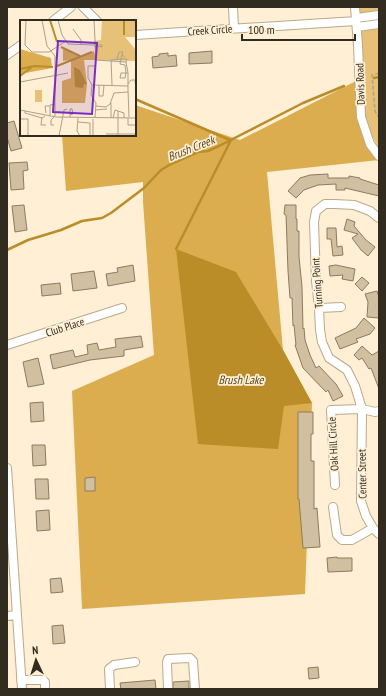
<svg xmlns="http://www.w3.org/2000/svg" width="386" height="696" viewBox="0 0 386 696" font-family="'PT Sans Narrow',sans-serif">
<rect width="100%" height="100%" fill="#feefd5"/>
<path fill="#e7c178" d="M354,7H379V148L361,117Z"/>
<path fill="#dbad4f" d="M356,81L359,121L379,148V160L267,172L283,350L312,403L305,594L82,609L72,391L154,355L143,202V182L66,191L62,135H135V105L240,140Z"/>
<path fill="#ba8d29" d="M176,249L236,272L283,350L312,403L284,406L278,449L198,444Z"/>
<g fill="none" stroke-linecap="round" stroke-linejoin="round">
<path stroke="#ba8d29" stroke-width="2.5" d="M374,78L379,77
M135,99L230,140
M176,249L231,140
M7,250L28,240L61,230L82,221L102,218L111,213L144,188L161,170L171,164L198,152L208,151L219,146L303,103L344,86"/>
</g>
<path fill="#d0bfa0" stroke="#8b7c5e" d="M212,51V63L189,64V53Z
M168,53V56L176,55L177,66L153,68L152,57L159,56V54Z
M14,121L22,148L11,151L7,137V123Z
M27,162L28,170L23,171L24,189L11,190L9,163Z
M328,174V178H349V176L360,178V179L379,185V196L345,188V190H336V184L318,185L304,190L296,198L288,191L300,178L310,175Z
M24,205L27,230L15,232L12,206Z
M285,205H296V219H297V231H299V257L302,287L303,329L304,328L305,340L310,355L316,368L319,366L336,384L343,396L333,401L328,390L326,392L303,368L295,345H296L294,325L293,326L292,298H290L288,271L286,215L284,214Z
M347,219L355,222L354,226L366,240L375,247L368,256L361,250L352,238L358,234L344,230Z
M327,228H336L337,247L342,246L343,255L333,256L331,239H327Z
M133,265L135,281L108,286L106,274L118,272L117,268Z
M336,265L355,269L353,281L342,279L343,275L330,276L329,266Z
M94,271L97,288L73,291L71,274Z
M362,277L369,283L362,291L355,284Z
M60,283L61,294L42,296L41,285Z
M377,291L379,297V318L367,317L368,302L365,294Z
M364,318L375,328L370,334L356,339L358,342L340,349L335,338L356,328Z
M141,336L143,347L124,350V356L90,360L53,369L50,355L73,350L75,357L88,354L87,345L97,343L99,350L116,347L115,339Z
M362,346L372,355L379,351V389L371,368L369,369L362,358L359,360L354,355Z
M38,358L44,384L28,387L23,362Z
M43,402L44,421L31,422L30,403Z
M298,412H313V434H311V461H314V509L317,508L320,547L303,548L299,499H298Z
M32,445H45L46,465L33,466Z
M95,477V491H85V478Z
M35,479H48L49,499H36Z
M49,510L50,530L37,531L36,511Z
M337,557V558H352V571L328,572L327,558Z
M61,578L63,592L51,593L50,579Z
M63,625L65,643L53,644L52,626Z
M318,667L319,678L309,679L308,668Z
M155,680L156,689H121L120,683Z
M189,681V689H173V682Z"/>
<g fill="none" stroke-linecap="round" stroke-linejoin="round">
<defs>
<path id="minor" d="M83,7L97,21
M233,7L234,28
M355,7L358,45L361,117L370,144L379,156
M356,18L379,15
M53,21L71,7
M357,27L379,24
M135,35L356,21
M7,55L21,45
M379,218L370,211L354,205L335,204H325L316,211L314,222L316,281L319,308L320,330L322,342L329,358L347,370L355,386L362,409L361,501L366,516L373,528L379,534
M319,308L341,307
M7,345L122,308
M7,468L22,689
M335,485L331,410L362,409L375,412L379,411
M333,507L337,535L342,540H352L373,528
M7,616L17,615
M21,680H43L45,682V689
M110,689L109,669L114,665L135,662
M168,689L167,662L168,659L190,658L193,661L195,689"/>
</defs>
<use href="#minor" stroke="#baa98a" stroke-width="10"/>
<path stroke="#ada28d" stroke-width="1.5" stroke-dasharray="4 2" stroke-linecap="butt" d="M379,73L372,75L375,111L379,118"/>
<use href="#minor" stroke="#fff" stroke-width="8"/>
</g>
<g text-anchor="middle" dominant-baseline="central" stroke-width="3.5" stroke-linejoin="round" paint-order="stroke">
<g font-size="11" fill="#322b1f" stroke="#feefd5">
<text transform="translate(210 30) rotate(-4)">Creek Circle</text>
<text transform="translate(360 84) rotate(-92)">Davis Road</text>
<text transform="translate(317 283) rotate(-94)">Turning Point</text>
<text transform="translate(65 327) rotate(-18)">Club Place</text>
<text transform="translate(333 444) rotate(-93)">Oak Hill Circle</text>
<text transform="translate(362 474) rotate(-91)">Center Street</text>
</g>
<g font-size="12" font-style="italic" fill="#5e4a23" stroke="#feefd5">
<text transform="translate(191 148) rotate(-22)">Brush Creek</text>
<text x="241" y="379">Brush Lake</text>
</g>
</g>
<g transform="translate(20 20)">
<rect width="116" height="116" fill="#feefd5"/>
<path d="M82,0H116V17H105L115,29L116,41L76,40L74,21L81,20ZM15,70H22V82H15Z" fill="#e7c178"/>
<path d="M0,29L31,38L32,48L0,54ZM43,29L61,37L74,31L76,40H64L67,64L65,83H42V61L51,58V40L43,41Z" fill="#dbad4f"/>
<path d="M54,47L60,50L67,64H64L63,68L55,67Z" fill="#ba8d29"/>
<path fill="none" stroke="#ba8d29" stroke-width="2" d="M30,0L37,22M104,0V15M41,27L60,36M37,46L72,32M0,49L14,46L33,47M0,56L12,47"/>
<path fill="none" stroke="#aca18c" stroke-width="1" d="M6,0L5,25L12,32H29L46,21M22,0L27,26L35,36V96M38,0L42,15L48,24L74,25M74,0L76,40L106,42M53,9L61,20V25M74,25H82V27L74,26M91,39L92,65M97,39L99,32H103L102,35M92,40L101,39L102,35L105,37M101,53H106L105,58H100ZM108,53H106L105,45L100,44L101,39H107L106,42L108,53V69L109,97M0,62L48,53M108,64L111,60H115L116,68M72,65L108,66M72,65L71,75L76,83L75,97M72,65L68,58V46H76M79,65V76H83L84,65M76,86L86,87L90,84L94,73L108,72M0,90L36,97L116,98M75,90L87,89M5,91V93L22,98L25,96M26,93L25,86H30M30,96V85L35,84M22,97L21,105H26M50,97V89H52L53,94L50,95M58,98L57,111L60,116M91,98V83M93,98L95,90L104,93V98M108,98V105H116M0,99H8V116M73,99V116M58,102L70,103V116M34,105H31V100L34,97M86,114H116M39,116L44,90L47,89M98,116V91"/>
<path fill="#7b2cbf" fill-opacity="0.15" stroke="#7b2cbf" stroke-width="2" d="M38,21L77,23L72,94L33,92Z"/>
<rect width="116" height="116" fill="none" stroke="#322b1f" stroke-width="2"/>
</g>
<rect width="386" height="696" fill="none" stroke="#322b1f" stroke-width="16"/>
<g transform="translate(36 660) rotate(356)" stroke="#feefd5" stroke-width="3" paint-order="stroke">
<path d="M0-3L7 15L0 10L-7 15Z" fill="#322b1f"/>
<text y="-6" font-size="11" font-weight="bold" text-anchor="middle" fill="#322b1f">N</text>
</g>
<path d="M242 34v6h113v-6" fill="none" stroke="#322b1f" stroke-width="2"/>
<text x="248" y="34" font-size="12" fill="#322b1f" stroke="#feefd5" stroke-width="3" paint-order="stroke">100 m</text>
</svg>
